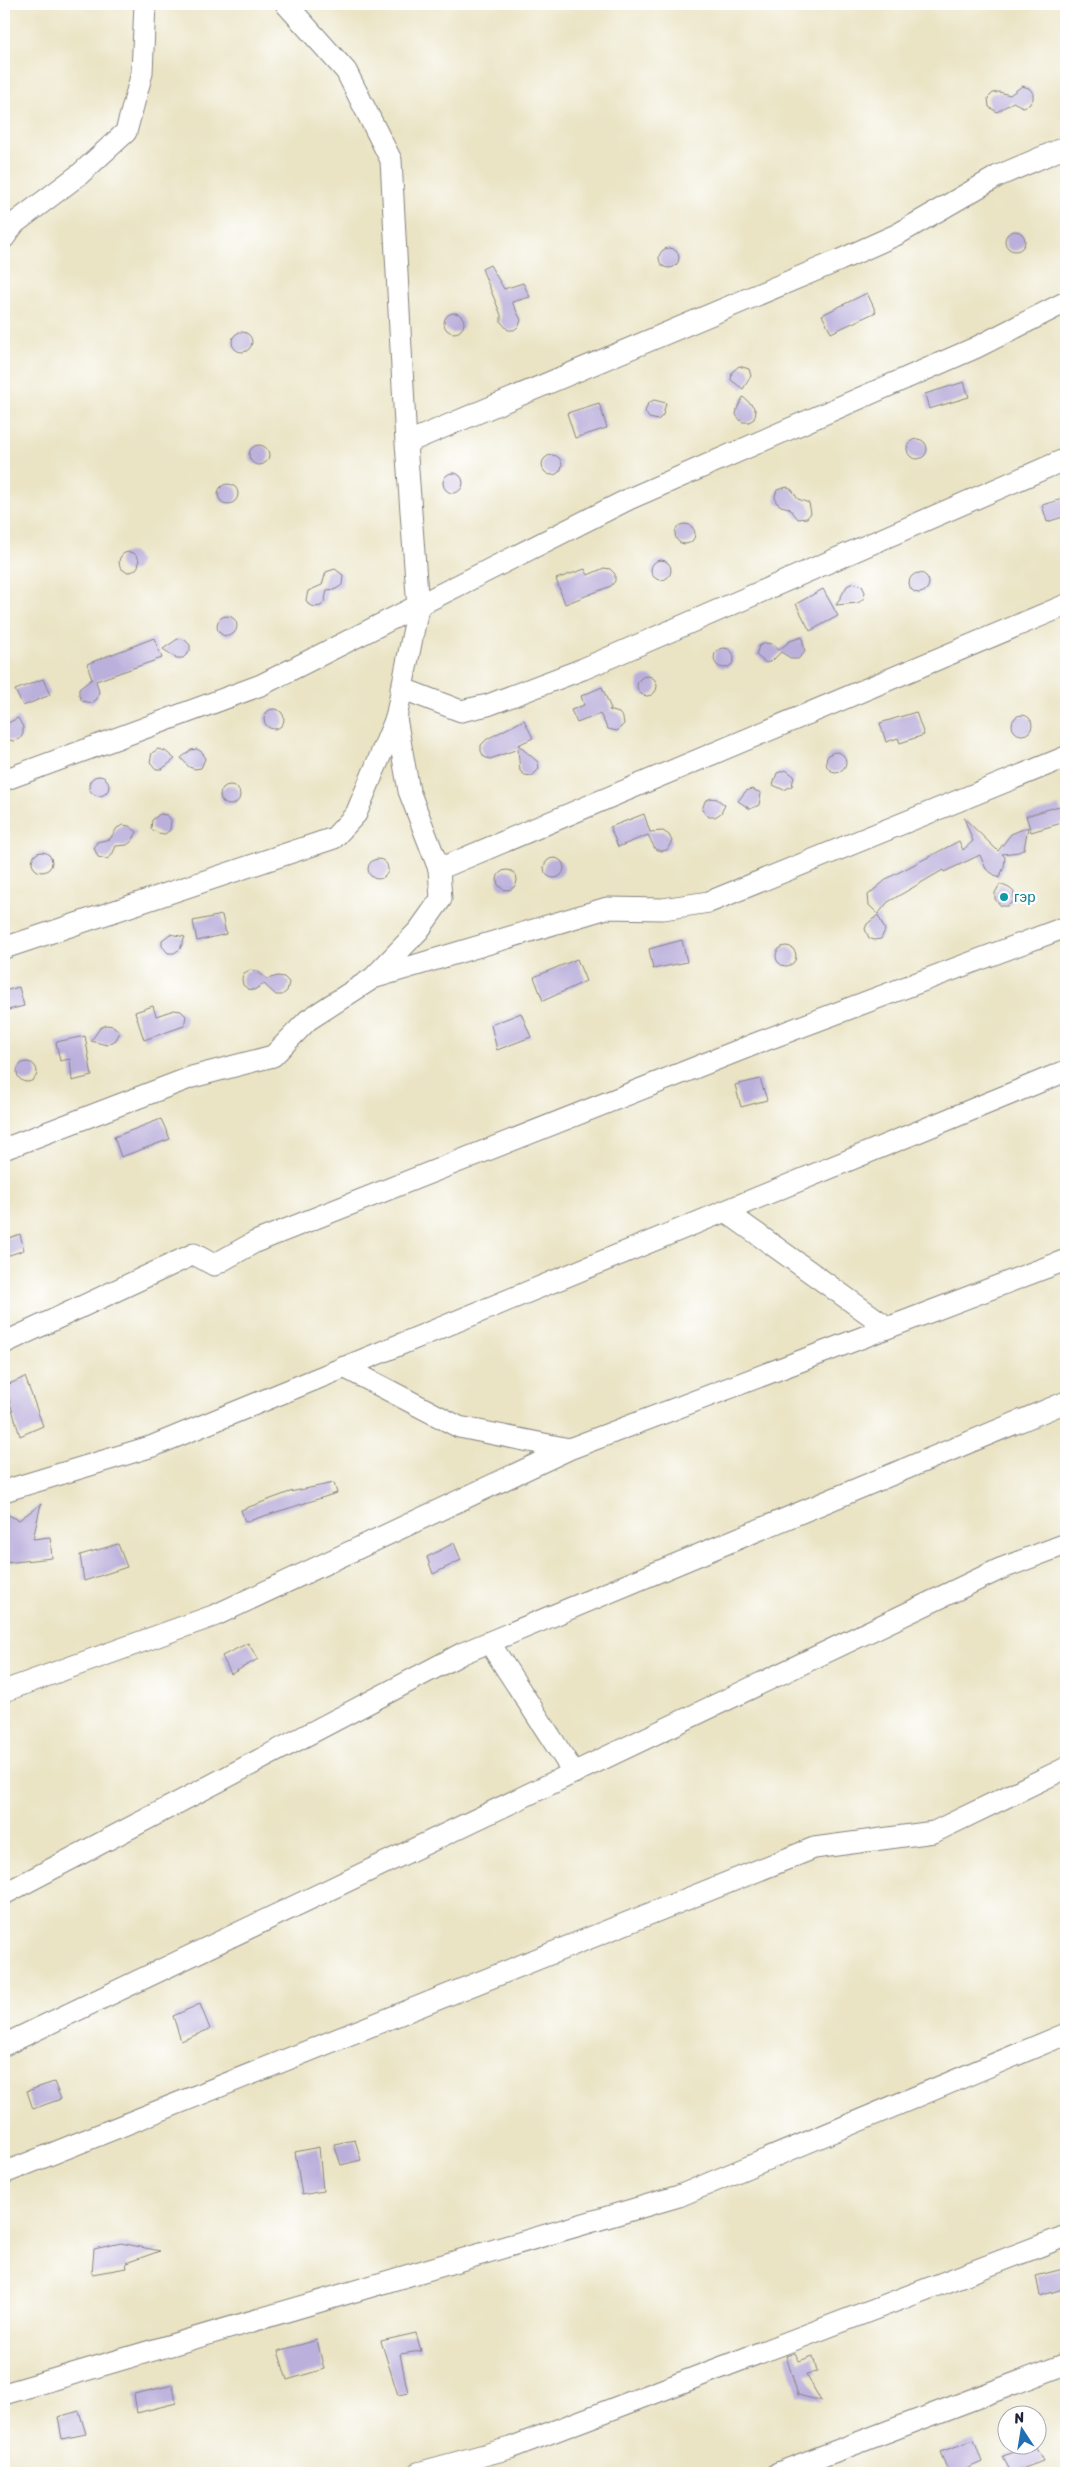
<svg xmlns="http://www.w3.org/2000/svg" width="1070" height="2477" viewBox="0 0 1070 2477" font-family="Sriracha,sans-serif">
<rect width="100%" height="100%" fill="#fff"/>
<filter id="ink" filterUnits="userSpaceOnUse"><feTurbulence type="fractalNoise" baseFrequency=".02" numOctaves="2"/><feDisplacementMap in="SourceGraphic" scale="10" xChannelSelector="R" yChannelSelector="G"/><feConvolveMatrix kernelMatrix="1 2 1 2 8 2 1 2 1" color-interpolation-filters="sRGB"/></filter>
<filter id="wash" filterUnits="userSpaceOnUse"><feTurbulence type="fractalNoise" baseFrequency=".0096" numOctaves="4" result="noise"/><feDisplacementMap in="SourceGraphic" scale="20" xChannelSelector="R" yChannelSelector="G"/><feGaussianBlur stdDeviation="1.12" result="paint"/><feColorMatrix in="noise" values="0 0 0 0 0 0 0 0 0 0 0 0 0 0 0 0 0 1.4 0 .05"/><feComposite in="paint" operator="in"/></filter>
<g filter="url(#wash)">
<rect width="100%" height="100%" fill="#eae4c5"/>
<g id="blocks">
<path fill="#bbb0dc" d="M1022,86L1029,88L1033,93V99L1029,105L1023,107L1013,102L997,112L989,107L988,98L993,93L999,92L1010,95Z
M1005 241a10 10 0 1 1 20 0a10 10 0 1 1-20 0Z
M659 258a10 10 0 1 1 20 0a10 10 0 1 1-20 0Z
M490,265L504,289L523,283L530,297L512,302L521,320L519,326L514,330H508L501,322V315L482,269Z
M867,293L876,312L831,333L822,315Z
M444 323a10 10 0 1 1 20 0a10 10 0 1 1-20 0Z
M232 342a10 10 0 1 1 20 0a10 10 0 1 1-20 0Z
M739,366L749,369L751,376L743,389L731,380L732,372Z
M964,382L969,397L929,409L925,394Z
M743,397L753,406L756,412L754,419L749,422H742L736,415L737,409Z
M654,400L666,403L663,415L658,420L649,418L645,412L648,403Z
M599,403L607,428L575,438L567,413Z
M907 449a10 10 0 1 1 20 0a10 10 0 1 1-20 0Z
M249 455a10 10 0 1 1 20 0a10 10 0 1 1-20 0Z
M542 465a10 10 0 1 1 20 0a10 10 0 1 1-20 0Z
M443 483a10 10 0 1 1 20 0a10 10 0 1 1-20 0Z
M218 494a10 10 0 1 1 20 0a10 10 0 1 1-20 0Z
M787,487L792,490L798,499L809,503L811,513L807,518L798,519L789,508L781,506L776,502L775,496L777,490Z
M1066,498V516L1047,522L1042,505Z
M675 534a10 10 0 1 1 20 0a10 10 0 1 1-20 0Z
M119 562a10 10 0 1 1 20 0a10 10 0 1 1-20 0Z
M651 570a10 10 0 1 1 20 0a10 10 0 1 1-20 0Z
M604,568L610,569L615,574V581L611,586L565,604L556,579L585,569L588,575Z
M335,569L343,575L342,585L336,589L327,590L325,600L321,606L315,607L309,605L306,600L308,591L322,585L326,572Z
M909 583a10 10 0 1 1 20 0a10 10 0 1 1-20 0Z
M853,583L862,586L865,592L863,599L858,603L836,605L847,586Z
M823,589L838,616L810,631L796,604Z
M217 626a10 10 0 1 1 20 0a10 10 0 1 1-20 0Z
M802,637L805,652L798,659H792L781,652L772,661L766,663L756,655L759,646L765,643L772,644L779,650L790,641Z
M154,638L162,658L96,681L99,692L97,699L92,703L82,701L79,695V689L92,679L87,664Z
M179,638L185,640L190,645V651L183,658H176L163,649Z
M714 658a10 10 0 1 1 20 0a10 10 0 1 1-20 0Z
M637 686a10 10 0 1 1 20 0a10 10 0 1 1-20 0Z
M43,679L50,695L23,706L15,690Z
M602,687L611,709L609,710L619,713L623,718L624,724L617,731L608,729L600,714L577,723L571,710L584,705L581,696Z
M264 719a10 10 0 1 1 20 0a10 10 0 1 1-20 0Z
M916,712L924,735L900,743L898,738L886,742L880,723Z
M1012 725a10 10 0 1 1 20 0a10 10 0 1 1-20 0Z
M18,718L23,727V734L20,739L13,741L7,739L4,730L6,724Z
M524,720L533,738L518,745L538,762L539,769L532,776L525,775L520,771L518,749L490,759L484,757L481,751V745L487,739Z
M158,749L165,751L175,759L162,769H156L150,762L152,753Z
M197,749L203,753L205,759L201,768L195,769L189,767L181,758L191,750Z
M826 762a10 10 0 1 1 20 0a10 10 0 1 1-20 0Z
M786,770L794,776L792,786L784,790L773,785L777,773Z
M89 786a10 10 0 1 1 20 0a10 10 0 1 1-20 0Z
M220 795a10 10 0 1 1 20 0a10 10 0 1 1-20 0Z
M752,789L761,793L759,805L750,809L738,801L746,791Z
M711,798L717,799L725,805L721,813L715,817H709L702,810L705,801Z
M1059,806L1065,822L1031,832L1026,816Z
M160,814L167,815L171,820L170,830L165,834L158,833L151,829L152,820Z
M644,814L650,832L663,831L669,835L672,841L667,850L661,851L655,849L648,835L618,847L610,827Z
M964,818L998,851L1011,834L1028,827L1024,849L1019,852L1002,854L1005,857L1004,867L999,878L986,869L980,855L944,872L943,870L888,902L878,914L869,905L868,895L888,878L959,841L963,850L973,841Z
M123,825L129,826L137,832L132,841L127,845L116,846L112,855L107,859L98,857L94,848L97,842L110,839L117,828Z
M32 862a10 10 0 1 1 20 0a10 10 0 1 1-20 0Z
M544 868a10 10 0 1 1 20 0a10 10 0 1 1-20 0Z
M368 869a10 10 0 1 1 20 0a10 10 0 1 1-20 0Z
M497 880a10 10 0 1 1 20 0a10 10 0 1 1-20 0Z
M1000,884L1009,888L1014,892L1013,902L1007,906H1001L995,899V893Z
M222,915L226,934L197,941L193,921Z
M878,915L885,930L881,939L874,940L869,938L865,929L867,924Z
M170,934L185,937L180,949L174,953H168L162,946V940Z
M682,940L687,962L653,969L649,949Z
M776 956a10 10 0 1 1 20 0a10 10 0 1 1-20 0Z
M577,959L586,981L543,1001L534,977Z
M250,970L257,971L267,979L278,976L284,977L289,982L287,991L282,995H276L264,984L254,990L248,989L243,985L242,979L244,973Z
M19,987L24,1006L4,1011V991Z
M153,1006L156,1016L174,1010L181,1011L186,1016L184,1026L144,1040L135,1012Z
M521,1013L531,1037L497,1050L491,1025Z
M106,1025L113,1026L120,1032L116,1040L107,1045L91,1041L100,1028Z
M85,1036L92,1076L72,1081L70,1059L60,1061L56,1042Z
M17 1072a10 10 0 1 1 20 0a10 10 0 1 1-20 0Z
M760,1079L767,1100L741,1107L735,1085Z
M161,1119L170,1139L121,1157L114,1137Z
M20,1234L24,1250L4,1257V1240Z
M25,1377L43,1426L20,1436L5,1386Z
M334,1483L337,1493L245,1522L241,1510L290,1492Z
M41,1504L33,1539L50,1537L52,1558L5,1563L6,1530L4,1527V1513L19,1520Z
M454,1543L461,1560L433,1574L427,1557Z
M118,1544L127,1567L84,1581L80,1555Z
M248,1643L258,1659L231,1674L222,1656Z
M200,2004L210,2029L181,2041L173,2016Z
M54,2082L61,2099L33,2109L27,2091Z
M355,2140L361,2160L341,2165L334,2144Z
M319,2147L323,2191L302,2195L295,2152Z
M121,2243L160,2251L126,2263L127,2268L92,2274L94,2249Z
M1063,2269L1066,2279V2288L1040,2296L1036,2276Z
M416,2333L421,2351L400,2354L408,2393L398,2395L381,2341Z
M317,2340L324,2369L287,2380L278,2351Z
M795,2353L799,2361L813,2356L817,2372L806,2374L821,2401L798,2395L786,2356Z
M173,2385L176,2403L137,2413L134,2394Z
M79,2411L86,2434L62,2439L58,2417Z
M974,2440L982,2462L957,2473H949L940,2452Z
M1035,2445L1043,2461L1011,2473L1003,2456Z"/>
</g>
</g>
<g filter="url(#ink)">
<use href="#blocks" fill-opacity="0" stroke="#868380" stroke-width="1"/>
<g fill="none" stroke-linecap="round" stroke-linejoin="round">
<defs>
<path id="street" d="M4,238L15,223L80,174L126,132L142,73L145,4
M406,443L840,260L898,234L998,176L1066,147
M401,688L461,711L488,705L583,669L1066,459
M4,780L261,685L629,499L975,348L1066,302
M439,869L1066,605
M4,948L334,838L356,814L396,718L418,608L406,443L391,160L346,71L286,4
M373,978L607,908L663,909L709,902L1066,757
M4,1149L192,1077L273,1056L308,1020L373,978L419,930L441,899L439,869L409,791L396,718
M725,1211L887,1327
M4,1343L194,1254L214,1265L255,1242L760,1042L1066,927
M344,1367L459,1427L569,1449
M4,1491L153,1446L1066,1071
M489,1642L574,1773
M4,1691L216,1615L569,1449L1066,1260
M4,1894L463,1653L1066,1402
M4,2045L1000,1569L1066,1544
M4,2173L814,1848L934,1832L1066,1768
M4,2394L679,2196L1066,2034
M418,2473L510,2448L1066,2236
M778,2473L1066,2364"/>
</defs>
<use href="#street" stroke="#868380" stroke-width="23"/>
<use href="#street" stroke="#fff" stroke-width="21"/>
</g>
</g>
<circle fill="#0f9aa8" stroke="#fff" stroke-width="2" cx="1004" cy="897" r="5"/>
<g text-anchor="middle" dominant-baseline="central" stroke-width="4.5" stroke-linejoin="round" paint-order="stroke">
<g font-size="15" fill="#0d838f" stroke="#fff" text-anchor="start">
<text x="1014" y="897">гэр</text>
</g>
</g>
<rect width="1070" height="2477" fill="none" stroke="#fff" stroke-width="20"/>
<g transform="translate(1022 2430) rotate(348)"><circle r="24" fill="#ffffff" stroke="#a7a7b1"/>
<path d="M0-4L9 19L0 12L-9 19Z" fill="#1f6fb2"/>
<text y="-8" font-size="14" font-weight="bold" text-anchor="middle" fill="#22223b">N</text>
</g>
</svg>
